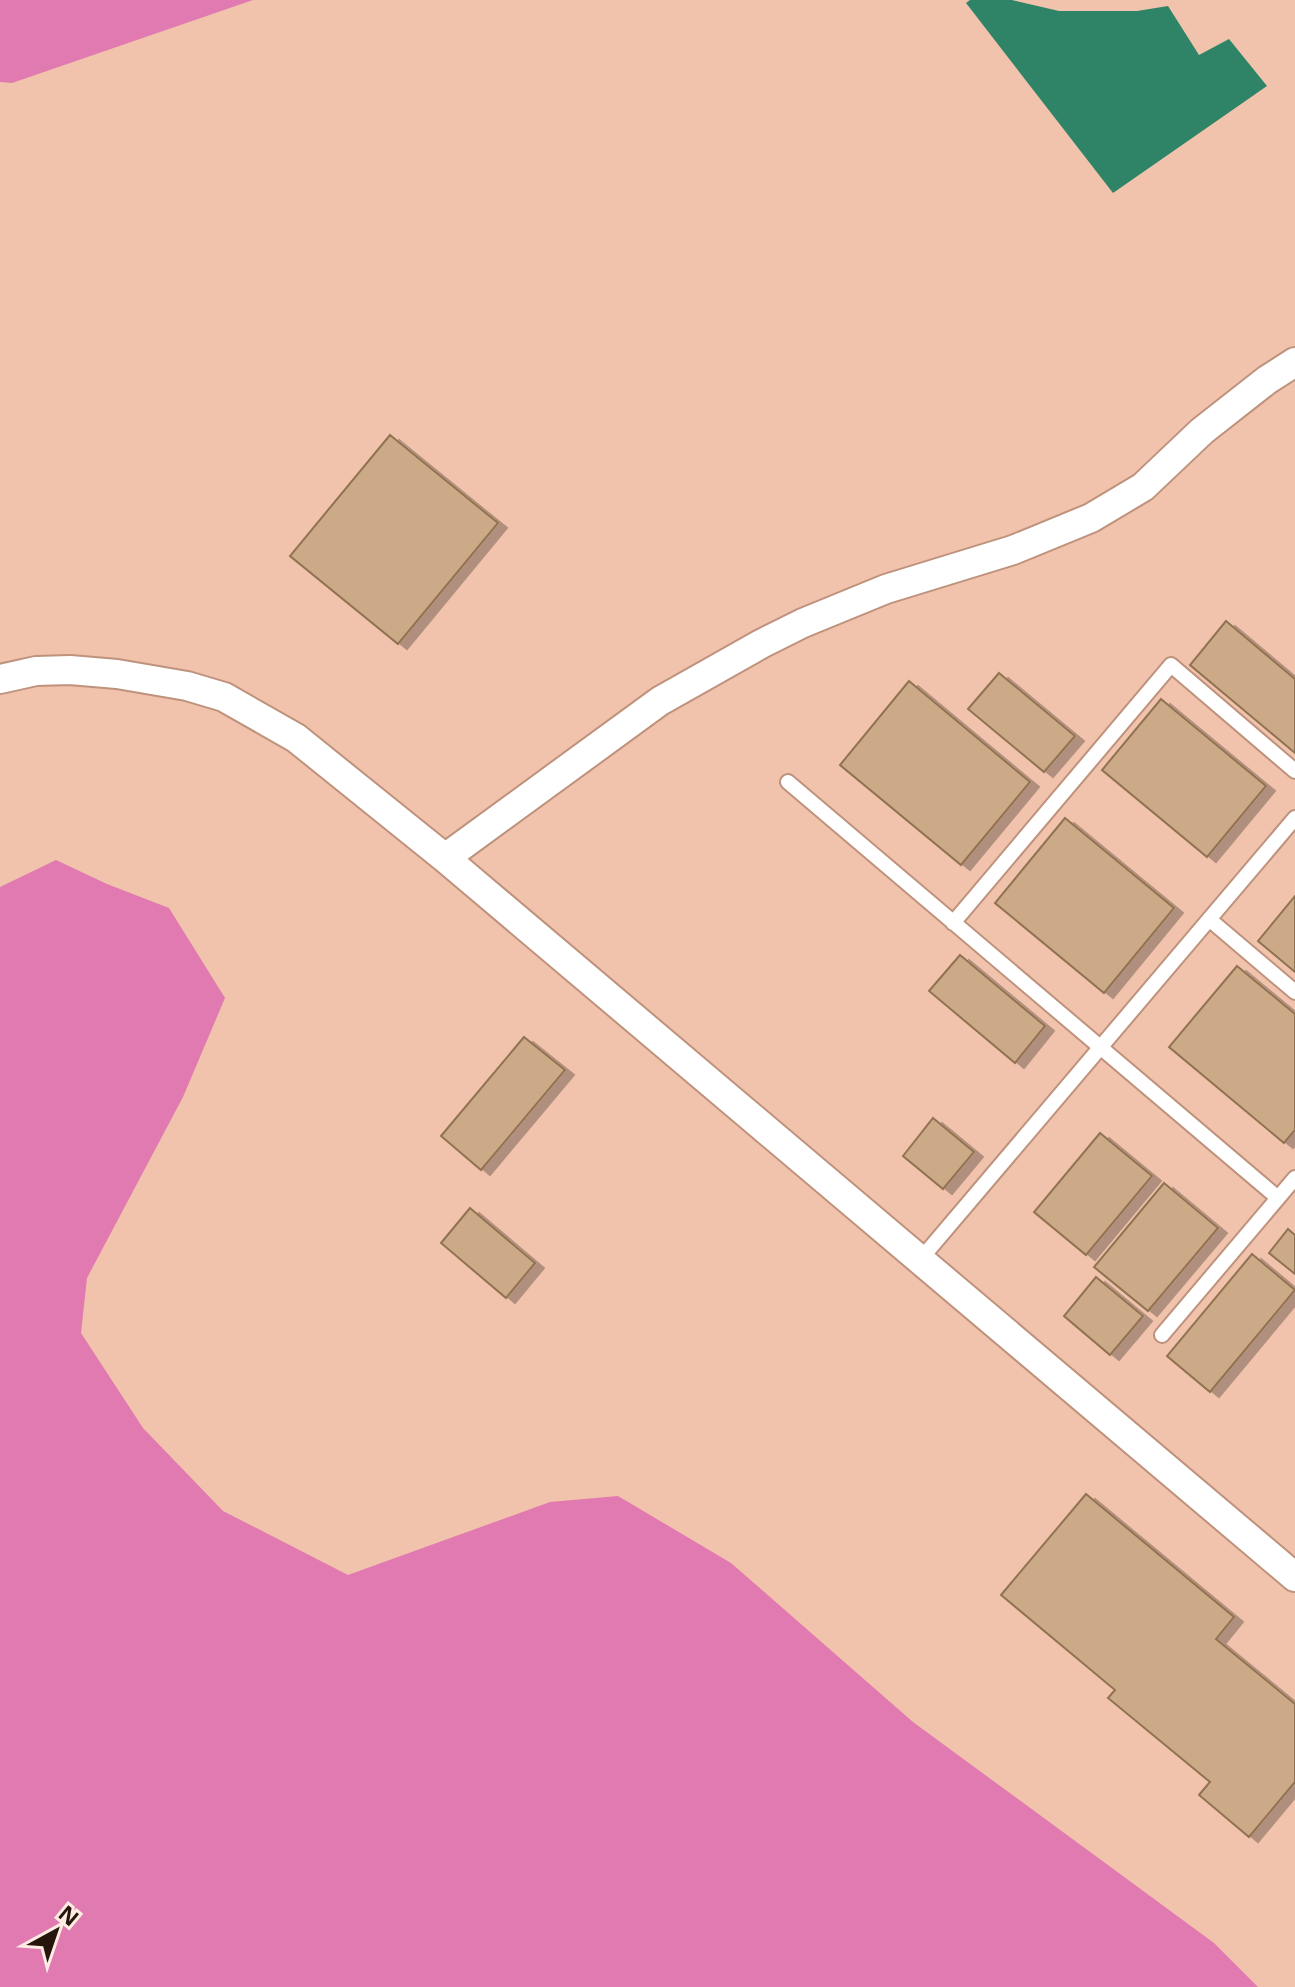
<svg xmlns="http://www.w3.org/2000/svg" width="1295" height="1987" viewBox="0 0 1295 1987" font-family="'Noto Sans',sans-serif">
<defs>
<filter id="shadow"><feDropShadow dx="9" dy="5" stdDeviation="0" flood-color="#0004"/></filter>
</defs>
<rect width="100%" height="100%" fill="#f1c3ac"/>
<path fill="#e07ab0" d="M0,0H253L12,83L0,82Z
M56,860L107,884L169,908L225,998L183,1097L87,1278L81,1333L143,1428L223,1511L348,1575L550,1502L618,1496L731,1563L913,1722L1214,1943L1258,1987H0V887Z"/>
<path fill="#2f8468" d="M970,0H1012L1059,11H1137L1168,6L1199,55L1229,39L1267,86L1113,193L966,3Z"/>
<path fill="#ccaa87" stroke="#917251" stroke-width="2" filter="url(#shadow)" d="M390,435L498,523L398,644L290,556Z
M1226,621L1295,679V753L1190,665Z
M999,673L1075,736L1044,772L968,709Z
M909,681L1030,782L961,865L840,765Z
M1161,699L1266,786L1207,857L1102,770Z
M1065,818L1174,908L1104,993L995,903Z
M1295,896V972L1258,941Z
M960,955L1045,1026L1015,1063L929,991Z
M1237,966L1295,1014V1130L1284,1143L1169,1047Z
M524,1037L565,1070L481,1170L441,1136Z
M933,1118L974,1152L943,1189L903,1156Z
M1100,1133L1152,1176L1086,1255L1034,1212Z
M1164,1183L1218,1228L1148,1311L1094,1267Z
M470,1208L535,1263L506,1298L441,1243Z
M1288,1229L1295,1235V1274L1269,1253Z
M1252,1254L1295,1290L1210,1392L1167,1356Z
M1096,1277L1143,1316L1110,1355L1064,1316Z
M1086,1494L1234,1617L1216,1639L1295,1704V1782L1249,1837L1199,1795L1210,1782L1108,1698L1115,1690L1001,1595Z"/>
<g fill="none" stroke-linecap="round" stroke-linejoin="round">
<defs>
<path id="lane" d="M788,782L1278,1198
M1209,919L1295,992
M953,923L1171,665L1295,771
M920,1260L1295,818
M1162,1335L1295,1178"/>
<path id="street" d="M0,679L36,671L70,670L117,674L187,686L224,697L296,738L445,858L1295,1577
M445,858L660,701L761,644L803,623L886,589L1013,550L1091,518L1143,487L1202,431L1267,380L1295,362"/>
</defs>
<use href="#lane" stroke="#be927c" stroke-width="18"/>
<use href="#street" stroke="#be927c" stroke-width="32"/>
<use href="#lane" stroke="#fff" stroke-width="14"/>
<use href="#street" stroke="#fff" stroke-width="28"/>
</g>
<g transform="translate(56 1931) rotate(40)" stroke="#feebe1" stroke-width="6" paint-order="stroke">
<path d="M0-6L14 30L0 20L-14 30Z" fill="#26150d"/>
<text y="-12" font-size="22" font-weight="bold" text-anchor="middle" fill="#26150d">N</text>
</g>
</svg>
